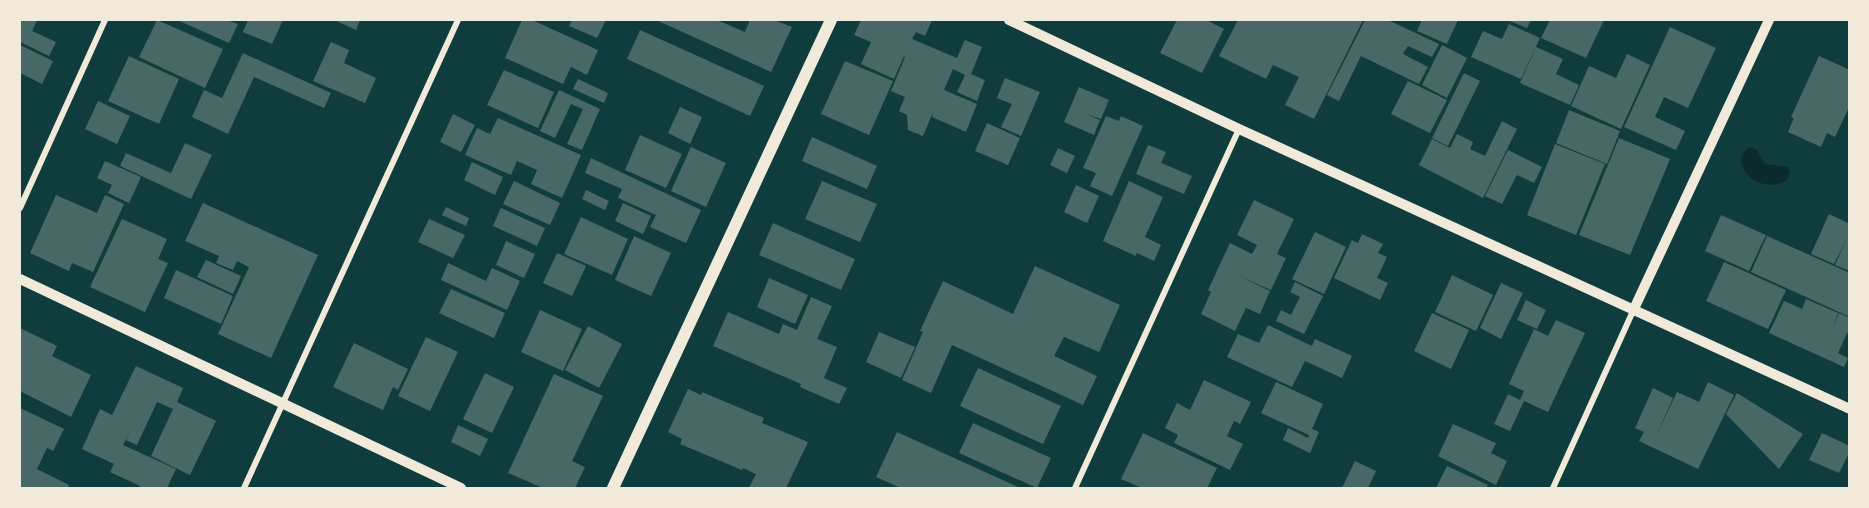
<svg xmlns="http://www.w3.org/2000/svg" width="1869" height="508" viewBox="0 0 1869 508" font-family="Cabin,sans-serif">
<rect width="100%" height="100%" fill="#0f3d3e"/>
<path fill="#0a2a2b" d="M1750,147L1756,149L1765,164L1787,167L1790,172L1788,179C1761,199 1724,162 1750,147Z"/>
<path fill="#486865" d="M20,20H37L32,31L56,42L49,56L20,42Z
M157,20L223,49L205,88L139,57Z
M177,20H227L238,24L229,43Z
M248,20H283L272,44L243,32Z
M334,20H360L356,30Z
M522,20H532L598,50L587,75L571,67L563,84L505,58Z
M572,20H606L597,38L569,26Z
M656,20H717L745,32L750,20H774L792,27L771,72Z
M861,20H932L925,36L916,32L912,39L957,58L965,40L982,47L971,74L985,80L977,101L957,92L965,75L953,69L944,90L977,104L966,132L932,117L934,110L923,136L908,130L907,115L899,111L905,97L891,91L905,57L904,56L894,79L861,64L871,42L854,35Z
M1177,20H1206L1224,29L1202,73L1160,53Z
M1238,20H1363L1314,119L1285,105L1299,77L1273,65L1266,79L1219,56Z
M1365,20H1388L1439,44L1432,57L1408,46L1403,54L1428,67L1419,84L1361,56L1339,101L1327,95Z
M1422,20H1458L1447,44L1417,31Z
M1507,20H1531L1527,28Z
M1550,20H1604L1586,58L1541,38Z
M1509,24L1540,38L1521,79L1471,57L1483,31L1502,39Z
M1670,27L1716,48L1688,108L1664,97L1655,117L1685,131L1676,150L1624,127Z
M640,30L764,86L750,116L627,59Z
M331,42L349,50L344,63L376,78L365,103L313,81Z
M20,45L53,61L42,84L20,73Z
M1442,45L1467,58L1447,98L1422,85Z
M1536,47L1563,59L1556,74L1579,85L1570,105L1520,83Z
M243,53L331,93L324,108L254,77L228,134L192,117L204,90L222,98Z
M1627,54L1650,65L1621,129L1571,106L1589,66L1616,78Z
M129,56L179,79L159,124L108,101Z
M1819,56L1850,70V105L1835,137L1827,133L1821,147L1788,132L1794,118L1791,117Z
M845,61L893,81L869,135L821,114Z
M504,70L554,92L538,128L487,105Z
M1464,73L1480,81L1448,146L1432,138Z
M1005,78L1040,92L1021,136L1001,127L1012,104L997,98Z
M578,79L608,93L604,103L573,89Z
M1408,81L1447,100L1430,133L1391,114Z
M1079,87L1109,100L1101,119L1086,114L1100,120L1094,135L1064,122Z
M559,90L600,109L582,150L567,144L583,109L571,104L555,138L540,131Z
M98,101L130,116L117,144L85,129Z
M680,107L702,117L690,144L668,133Z
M1569,110L1620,131L1607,164L1556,143Z
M453,114L475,125L461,152L440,142Z
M1106,116L1119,121L1121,116L1143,126L1112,196L1090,186L1096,173L1083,168Z
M498,118L581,155L562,198L531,184L537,170L517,161L511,175L465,155L477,128L490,134Z
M1502,121L1517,129L1483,198L1419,165L1432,139L1450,148L1457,134L1473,142L1470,149L1485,156Z
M987,123L1020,138L1008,165L975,151Z
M640,135L682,154L666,188L625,170Z
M812,137L877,166L867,189L802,161Z
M1619,138L1670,159L1630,255L1579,235Z
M185,143L212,155L191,199L120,166L126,153L171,173Z
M1555,144L1605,164L1576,235L1527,215Z
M1148,145L1166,152L1161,163L1192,176L1184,194L1136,174Z
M691,147L726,163L706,207L671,191Z
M1058,148L1075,156L1067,173L1050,165Z
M1508,150L1542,167L1534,183L1517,175L1502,204L1485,196Z
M591,158L701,210L686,243L650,227L656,215L618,198L622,189L585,173Z
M105,161L141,177L129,203L108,193L112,185L97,178Z
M472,162L503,177L495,195L464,180Z
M514,181L560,203L550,225L503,204Z
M822,181L877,204L860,242L805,219Z
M1129,181L1163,197L1145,237L1161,245L1154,261L1137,253L1136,256L1103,241Z
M1076,185L1099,196L1087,223L1064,212Z
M586,190L609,201L605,210L582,199Z
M56,195L97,213L105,195L124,204L93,272L72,263L69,271L30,253Z
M1254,200L1294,219L1277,254L1286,258L1271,290L1241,277L1270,291L1260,314L1246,308L1235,331L1201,314L1211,292L1208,290L1230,243L1252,254L1257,245L1237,235Z
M203,203L318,255L271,358L218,334L249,267L237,261L233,270L216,263L219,256L185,241Z
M623,203L651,216L643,234L615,221Z
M446,207L469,218L466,226L442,215Z
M501,208L545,228L537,246L493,226Z
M1829,214L1850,224V271L1835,265L1847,238L1834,264L1811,254Z
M1721,215L1766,235L1749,271L1705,251Z
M581,217L628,239L612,275L564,254Z
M122,219L167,239L158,259L168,263L145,312L90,287Z
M429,219L465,235L453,258L418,242Z
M773,223L855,259L841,290L759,255Z
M1315,232L1346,247L1324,294L1292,279Z
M1362,234L1383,244L1378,253L1387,257L1377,278L1388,283L1380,300L1334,278L1352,240L1358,243Z
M634,236L671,253L651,296L615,280Z
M1767,236L1850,273V317L1751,272Z
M506,241L535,254L524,278L496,265Z
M557,253L586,266L572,296L543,283Z
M206,260L241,276L233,294L197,277Z
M1724,262L1786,290L1768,329L1706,301Z
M448,263L486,281L492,268L520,281L507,310L441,280Z
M1035,266L1120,305L1099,352L1064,337L1054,356L1097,376L1083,405L952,345L931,393L902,380L923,332L920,331L943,281L1013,314Z
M176,270L233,296L221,324L164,298Z
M1452,275L1493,295L1476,331L1435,312Z
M769,278L808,295L795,324L757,307Z
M1295,282L1323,296L1304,334L1276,321L1281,310L1291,315L1300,297L1290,292Z
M1501,283L1523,293L1501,339L1480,328Z
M451,289L505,313L494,338L439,313Z
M811,297L832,306L817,339L837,347L824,378L847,388L839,404L800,387L801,384L713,346L728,312L779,334L783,324L797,330Z
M1806,299L1838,313L1833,327L1839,313L1850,318V334L1847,333L1838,353L1848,358L1844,367L1769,333L1784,301L1802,309Z
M1526,300L1546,310L1537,329L1517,320Z
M540,310L582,329L563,371L521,352Z
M1432,313L1469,330L1451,369L1414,351Z
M1556,320L1585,333L1548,412L1524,401L1510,431L1494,424L1508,394L1520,400L1524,391L1509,384L1534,329L1548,336Z
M1268,325L1312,346L1315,339L1352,356L1342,378L1305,361L1292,387L1227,357L1238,334L1259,343Z
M588,326L622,344L599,388L565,370Z
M20,328L57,346L52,356L91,375L71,417L20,391Z
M879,332L915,347L901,378L866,362Z
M426,337L458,352L430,411L398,396Z
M354,343L408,369L398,390L393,387L383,410L333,387Z
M136,366L183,388L177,402L216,421L190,475L151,456L173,409L157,402L137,445L126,440L132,427L123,445L176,469L167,488H139L140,486L110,472L114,464L82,449L100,409L112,415Z
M978,368L1061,406L1043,444L960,406Z
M485,373L514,387L492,433L463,419Z
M554,374L603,396L572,461L585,467L575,488H543L508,473Z
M1204,380L1251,402L1240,424L1234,421L1227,436L1243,444L1230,470L1174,443L1178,435L1165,428L1177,403L1190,410Z
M1276,382L1323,404L1312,429L1319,432L1310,453L1283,440L1288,428L1308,438L1309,435L1261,413Z
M1708,382L1734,395L1698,469L1639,441L1644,432L1635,428L1653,388L1673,398L1655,438L1677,392L1699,402Z
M688,389L701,395L702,392L764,418L762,423L808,442L786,488H749L756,474L743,468L742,470L680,444L682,439L668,432Z
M1737,393L1803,434L1779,469L1726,414Z
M20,408L64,429L53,451L47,448L37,469L69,485L68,488H20Z
M973,423L1051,458L1037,488L959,453Z
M1453,424L1496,443L1491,453L1507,461L1496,485L1438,456Z
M458,425L488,439L480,456L451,442Z
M897,432L1020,488H901L876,477Z
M1143,433L1217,468L1207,488H1142L1121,479Z
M1822,433L1850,446V451L1839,473L1809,460Z
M1355,461L1376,471L1368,488H1342Z
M1447,466L1488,485L1486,488H1436Z"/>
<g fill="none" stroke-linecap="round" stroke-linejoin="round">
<path stroke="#f1e9da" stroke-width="6" d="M20,208L105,20
M244,488L458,20
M1075,488L1239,129
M1553,488L1633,311"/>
<path stroke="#f1e9da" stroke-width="10" d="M1009,20L1239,129L1850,409
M20,279L461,488
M1633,311L1769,20"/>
<path stroke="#f1e9da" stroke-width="12" d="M613,488L831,20"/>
</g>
<rect width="1869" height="508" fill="none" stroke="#f1e9da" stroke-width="42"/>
</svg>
